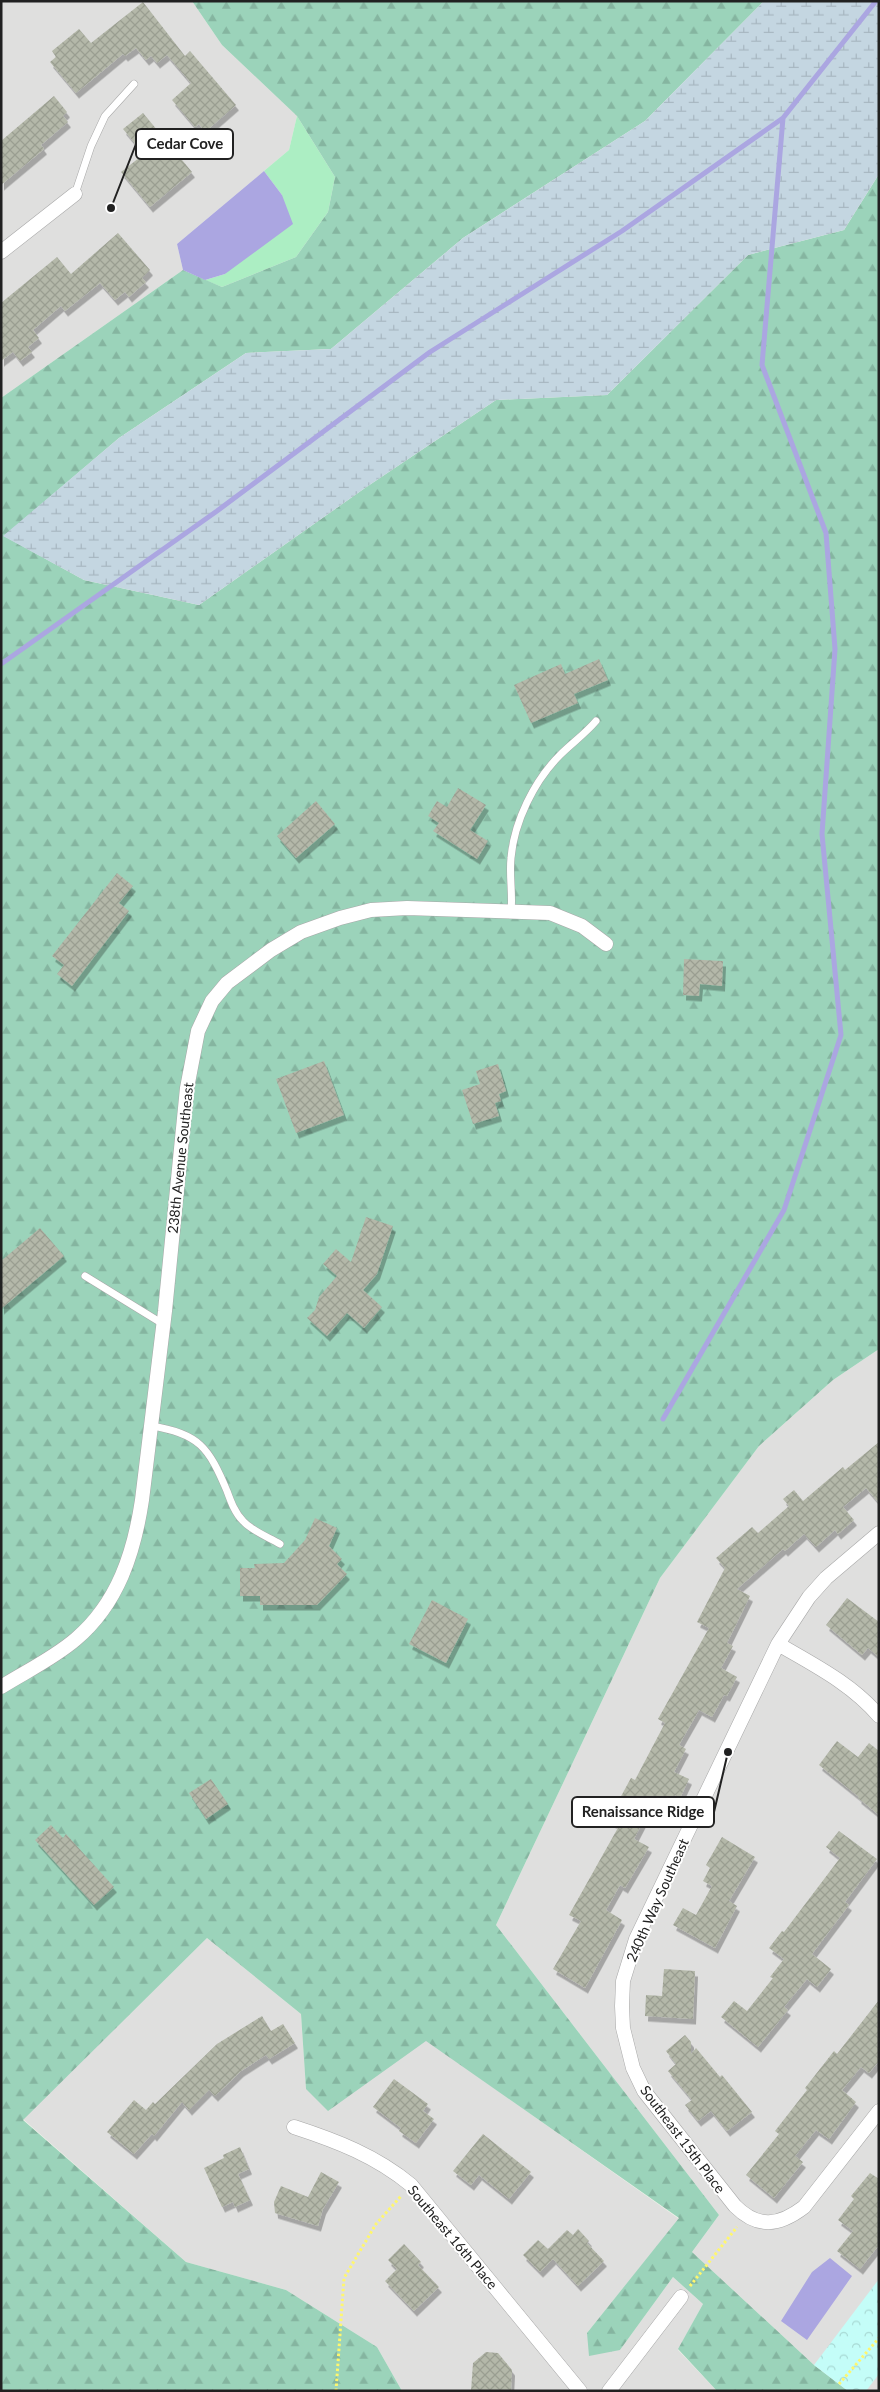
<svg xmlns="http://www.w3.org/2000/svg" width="880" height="2392" viewBox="0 0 880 2392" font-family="Lato,sans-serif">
<defs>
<pattern id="forest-firs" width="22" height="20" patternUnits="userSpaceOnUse" patternTransform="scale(1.25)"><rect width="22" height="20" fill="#9bd3ba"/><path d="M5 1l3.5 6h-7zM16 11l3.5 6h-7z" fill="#85b5a0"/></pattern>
<pattern id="wetland-marsh" width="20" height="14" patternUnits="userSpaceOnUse" patternTransform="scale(1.25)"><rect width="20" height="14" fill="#c4d6e1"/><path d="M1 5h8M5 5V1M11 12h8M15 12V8" fill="none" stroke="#a8b7c1"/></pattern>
<pattern id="park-crowns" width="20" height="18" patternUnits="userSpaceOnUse" patternTransform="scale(1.25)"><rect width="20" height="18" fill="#c4fdf8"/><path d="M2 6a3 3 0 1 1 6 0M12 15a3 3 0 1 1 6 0" fill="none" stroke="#a8d9d4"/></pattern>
<pattern id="building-cross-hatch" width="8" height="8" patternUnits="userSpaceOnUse" patternTransform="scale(1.25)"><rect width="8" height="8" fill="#b4b8a9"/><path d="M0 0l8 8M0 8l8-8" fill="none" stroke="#9a9e91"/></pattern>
<filter id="shadow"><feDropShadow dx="3" dy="5.5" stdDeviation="0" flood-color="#0004"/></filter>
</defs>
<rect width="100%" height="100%" fill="#edf2e8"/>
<path fill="#dfdfde" d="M1,1H192L222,45L297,116L289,150L177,244L183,270L1,398Z
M879,1349V2391H848L814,2365L692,2252L719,2215L496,1925L660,1578L759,1446L833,1380Z
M207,1938L301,2014L306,2089L426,2040L679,2219L587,2333L620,2350L673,2277L703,2304L678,2350L717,2391H402L377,2347L286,2290L186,2262L23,2119Z"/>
<path fill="#aceec3" d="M297,116L335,177L328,212L296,257L222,287L205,280L225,274L282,195L264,171L289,150Z"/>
<path fill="url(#forest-firs)" d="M192,1H764L645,121L463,238L331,349L246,353L119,438L4,536L84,580L199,605L365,488L496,400L607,395L748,255L844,230L879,174V1349L833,1380L759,1446L660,1578L496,1925L719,2215L692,2252L814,2365L848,2391H717L678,2349L703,2304L673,2277L620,2350L589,2356L587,2333L679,2218L426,2041L328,2111L306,2089L301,2014L207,1938L23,2120L186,2262L286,2290L377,2347L402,2391H1V398L183,270L222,287L296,257L328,212L335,177L297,116L222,45Z"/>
<path fill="url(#wetland-marsh)" d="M764,1H879V174L844,230L748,255L607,395L496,400L365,488L199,605L84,580L3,536L119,438L246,353L331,349L463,238L645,121Z"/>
<path fill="url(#park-crowns)" d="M879,2279V2374L866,2391H848L814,2365Z"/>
<path fill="#aba6e1" d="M264,171L282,195L293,224L225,274L205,280L183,270L177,244Z
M830,2258L852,2276L807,2340L781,2321L812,2272Z"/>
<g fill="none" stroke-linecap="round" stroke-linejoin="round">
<path stroke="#aba6e1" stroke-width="5" d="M1,664L217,511L430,352L622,231L783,118
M663,1419L784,1210L841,1035L822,834L835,649L826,533L762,365L783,118L876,1"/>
</g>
<path fill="url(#building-cross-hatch)" filter="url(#shadow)" d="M143,2L185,56L190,51L236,105L205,132L199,124L195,127L172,100L191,83L167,55L157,63L151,56L146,60L136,48L125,56L123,54L76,93L50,62L56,57L52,51L79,29L91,43Z
M54,96L67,112L63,116L68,122L41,145L44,149L1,185V141Z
M143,113L192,172L150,207L121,172L144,154L123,129Z
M118,233L150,270L142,278L146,282L129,297L125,292L115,300L100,283L65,311L61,306L33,330L39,338L28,347L32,352L20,361L13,352L1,361V303L57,257L71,274Z
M599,659L608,680L574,694L578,703L531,723L514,685L561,664L565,674Z
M458,788L486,805L470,830L488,841L477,859L433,831L439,823L428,816L437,801L447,807Z
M316,801L335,824L296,858L277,836Z
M117,873L133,886L119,903L129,911L72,986L57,974L64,965L52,956Z
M684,959L723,961L722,986L700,984L699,996L683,995Z
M324,1061L344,1115L296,1133L276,1079Z
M498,1064L506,1091L499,1094L501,1101L495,1103L499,1116L473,1124L462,1090L480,1084L476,1071Z
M366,1217L393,1226L377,1274L363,1290L382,1307L364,1328L347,1313L327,1336L307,1318L315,1310L319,1297L337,1276L323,1264L336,1249L351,1262Z
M40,1228L64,1256L1,1309V1261Z
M879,1442V1503L866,1488L843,1507L854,1520L838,1534L835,1530L816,1547L804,1534L785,1551L783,1549L737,1589L750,1596L727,1643L733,1646L721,1668L737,1677L727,1696L724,1695L712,1717L699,1710L679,1745L686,1749L674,1772L689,1779L680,1798L675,1795L663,1818L649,1810L634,1839L649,1847L625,1888L620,1885L606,1910L622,1920L585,1988L553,1969L581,1921L569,1915L619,1826L608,1820L631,1778L635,1780L665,1723L658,1719L709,1628L697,1622L725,1568L716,1558L752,1527L758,1533L789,1506L783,1499L794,1490L803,1501L843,1467L845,1470Z
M315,1518L337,1528L329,1546L342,1559L337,1564L347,1574L317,1605H260V1596H240V1568H255L254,1564L284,1563L305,1540Z
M847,1598L879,1622V1657L868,1648L862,1655L826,1625Z
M432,1600L468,1619L446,1663L409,1644Z
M837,1741L858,1757L869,1743L879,1751V1815L858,1798L859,1797L819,1765Z
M211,1779L228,1804L206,1819L189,1793Z
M51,1825L63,1838L66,1834L114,1887L94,1905L35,1840Z
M839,1831L877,1859L845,1902L849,1905L812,1954L831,1969L817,1987L807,1979L784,2007L788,2010L758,2047L721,2017L734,2001L747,2011L773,1978L770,1977L784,1959L769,1948L782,1931L784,1932L840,1858L826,1847Z
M722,1837L755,1857L729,1901L737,1906L715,1948L673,1925L683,1908L696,1915L712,1886L703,1881L710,1868L706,1865Z
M664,1969L695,1971L693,2019L645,2016L646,1995L662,1996Z
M879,2000V2061L869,2073L861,2067L842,2090L856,2102L829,2139L816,2130L795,2156L803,2162L774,2198L746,2175L779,2134L775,2131L807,2090L805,2088L834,2051L837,2054Z
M262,2016L271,2031L283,2024L295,2043L269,2059L266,2055L241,2071L215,2096L209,2090L189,2110L182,2102L154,2136L152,2134L134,2154L107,2132L134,2100L146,2110L153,2102L155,2104L217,2044Z
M685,2035L691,2042V2054L696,2048L720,2077L722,2075L752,2112L727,2131L711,2111L698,2121L685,2105L692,2100L668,2071L676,2064L666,2051Z
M394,2079L428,2104L423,2111L434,2119L416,2143L399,2131L401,2128L373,2107Z
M483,2134L531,2172L509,2199L479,2175L471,2185L453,2171Z
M240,2147L249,2169L238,2174L250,2200L235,2207L233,2202L222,2207L204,2168L224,2158L223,2155Z
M321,2172L339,2182L323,2209L318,2226L275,2213L274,2202L281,2186L308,2197Z
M870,2173L879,2179V2245L860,2269L837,2251L853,2231L838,2220L854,2199L851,2196Z
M578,2229L589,2241L587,2243L604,2261L578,2286L553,2259L540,2272L523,2255L538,2240L548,2249L567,2230L573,2235Z
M404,2244L421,2262L418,2265L439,2287L414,2311L385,2281L397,2269L388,2260Z
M486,2352L498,2353L512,2370L511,2391H471L473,2363Z"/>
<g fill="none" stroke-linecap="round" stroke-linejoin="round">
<defs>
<path id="service" d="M75,194L91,146L105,116L134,84
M511,912C513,894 509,876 511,858C514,822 534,781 560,755C572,743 585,734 596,721
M85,1276L163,1324
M151,1426C199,1433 209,1448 227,1491C231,1502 235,1513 243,1521C252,1531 268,1537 280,1544"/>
<path id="minor" d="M1,252L75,194
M879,1533L826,1578L809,1597L778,1644L636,1939L623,1981L622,2006L623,2028L633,2068L644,2091L735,2206C758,2229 779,2226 804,2207L879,2111
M778,1644C814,1665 852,1684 879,1716
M1,1687C25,1672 54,1658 76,1639C118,1603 134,1553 142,1500L165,1311L187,1088L198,1031L212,1001L227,983L271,950L301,932L340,918L371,910L407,908L550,913L582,926L606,944
M294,2127C337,2141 376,2156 411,2185L580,2391
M609,2391L681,2297"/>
</defs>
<use href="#service" stroke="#a8a8a8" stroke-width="8"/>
<use href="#minor" stroke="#a8a8a8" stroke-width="15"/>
<path stroke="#fff76c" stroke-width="3" stroke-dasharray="2.5 2.5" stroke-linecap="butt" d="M690,2286L737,2227
M839,2384L879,2338
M336,2391L344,2278L376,2224L402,2195"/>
<use href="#service" stroke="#fff" stroke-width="7"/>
<use href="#minor" stroke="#fff" stroke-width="14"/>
</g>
<g text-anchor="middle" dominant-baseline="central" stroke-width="4" stroke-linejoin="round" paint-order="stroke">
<g font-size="14" fill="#212121" stroke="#fff">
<text transform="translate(180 1158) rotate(-84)">238th Avenue Southeast</text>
<text transform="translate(657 1900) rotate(-66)">240th Way Southeast</text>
<text transform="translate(683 2139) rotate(53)">Southeast 15th Place</text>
<text transform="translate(453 2237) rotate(50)">Southeast 16th Place</text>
</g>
</g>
<path fill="none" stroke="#212121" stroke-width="2" d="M111 208L136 144M728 1752L714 1812"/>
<g fill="#212121" stroke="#fff" stroke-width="2">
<circle cx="111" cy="208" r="5"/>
<circle cx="728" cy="1752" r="5"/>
</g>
<g fill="#fff" stroke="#212121" stroke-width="2">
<rect x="136" y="129" width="97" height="30" rx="5"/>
<rect x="572" y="1797" width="142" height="30" rx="5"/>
</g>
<g font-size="15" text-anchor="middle" font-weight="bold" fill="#212121">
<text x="185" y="149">Cedar Cove</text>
<text x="643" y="1817">Renaissance Ridge</text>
</g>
<rect width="880" height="2392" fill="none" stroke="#212121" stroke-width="5"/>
</svg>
